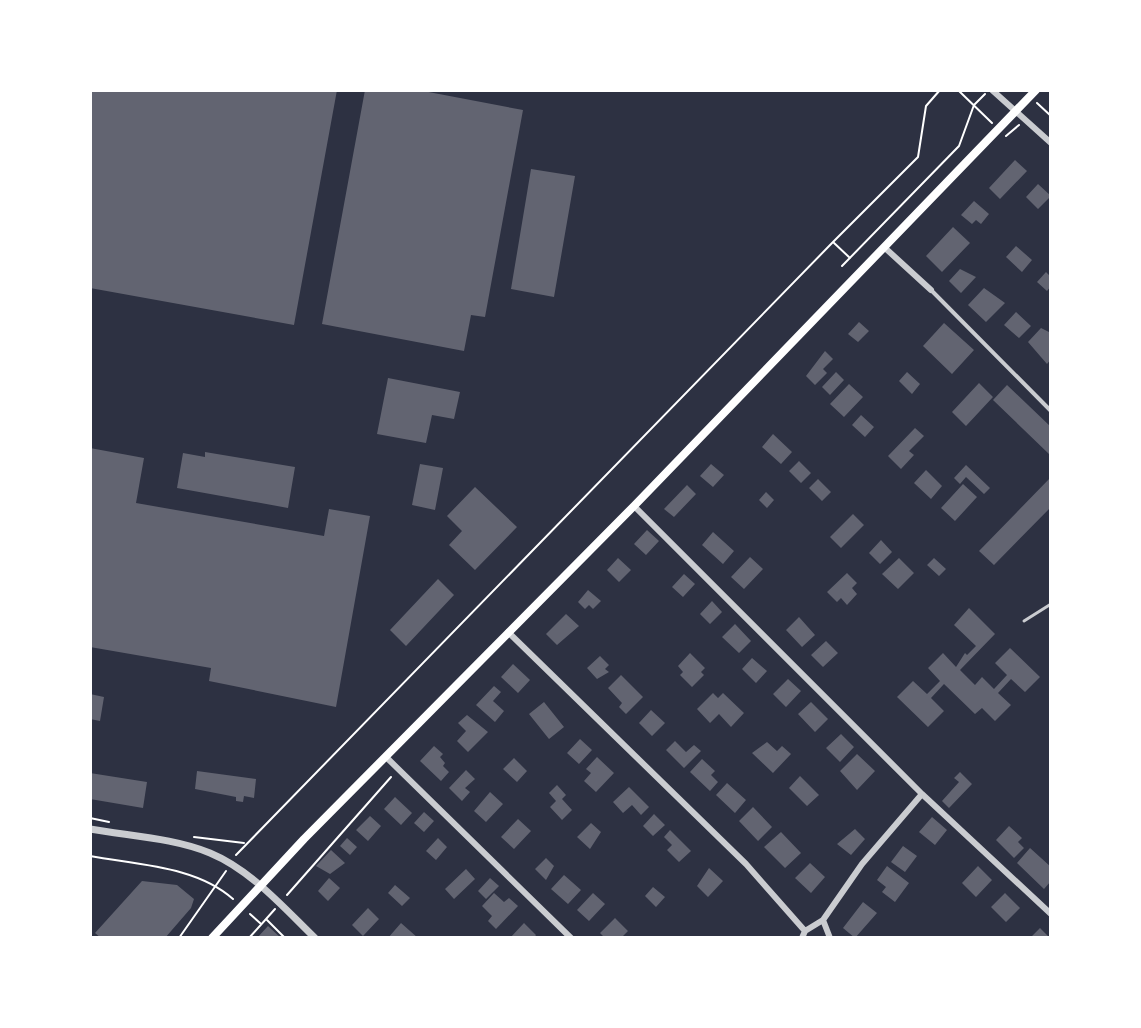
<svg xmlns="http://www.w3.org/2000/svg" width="1141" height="1028" viewBox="0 0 1141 1028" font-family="Rubik,sans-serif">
<rect width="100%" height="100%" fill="#2d3142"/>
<path fill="#626471" d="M90,90H337L294,325L90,288Z
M365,90H418L523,110L485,317L471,315L464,351L322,324Z
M1015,160L1027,171L1000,199L989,188Z
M531,169L575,176L554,297L511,289Z
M1038,184L1051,196L1038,209L1026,197Z
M974,201L989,214L981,224L976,220L972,224L961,215Z
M953,227L970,243L942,272L926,256Z
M1016,246L1032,260L1022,272L1006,257Z
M960,269L976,277L961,293L949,281Z
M1046,272L1051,277V286L1047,291L1037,282Z
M984,288L1005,303L986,322L968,305Z
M1016,312L1031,326L1019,338L1004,325Z
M859,322L869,331L858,342L848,334Z
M944,323L974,350L952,374L923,346Z
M1041,328L1051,333V359L1047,364L1028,342Z
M825,351L833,359L823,369L827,373L815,385L806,376Z
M836,372L844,380L830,395L822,387Z
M907,372L920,384L912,394L899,381Z
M388,378L460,392L454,419L432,415L426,443L377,434Z
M979,383L993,397L966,426L952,412Z
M849,384L863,397L844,417L830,404Z
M1007,385L1051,427L1049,454L993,400Z
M861,415L874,427L865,437L852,425Z
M915,428L924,436L909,451L914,455L901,469L888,456Z
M773,434L792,452L781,464L762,447Z
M90,448L144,458L136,503L324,536L329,509L370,516L336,707L209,681L211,668L90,647Z
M205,452L295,467L288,508L177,488L183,453L205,457Z
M799,461L811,473L801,483L789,471Z
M420,464L443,468L435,510L412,505Z
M711,464L724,475L713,487L700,476Z
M966,465L990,488L984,494L966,477L960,484L954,478Z
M926,470L942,486L931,499L914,483Z
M1051,477V507L994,565L979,551Z
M818,479L831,492L822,501L809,488Z
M963,484L977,497L955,521L941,508Z
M687,485L696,494L674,517L664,509Z
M475,487L517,527L475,570L449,545L462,531L447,516Z
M766,492L774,500L767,508L759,500Z
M853,514L864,525L841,548L830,537Z
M647,530L659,541L646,555L634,544Z
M713,532L734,551L723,564L702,545Z
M881,540L892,552L880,564L869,553Z
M750,557L763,569L744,589L731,577Z
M618,558L631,570L619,582L607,570Z
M899,558L914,573L898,589L882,574Z
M934,558L946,569L939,576L927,565Z
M847,573L857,583L852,588L857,594L847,605L841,598L837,602L827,592Z
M684,574L695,584L683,597L672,587Z
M438,579L454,595L406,646L390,630Z
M588,590L601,601L593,609L589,605L585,609L578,602Z
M712,601L722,612L710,624L700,614Z
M969,608L995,634L960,670L975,685L982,677L994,689L1007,675L995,663L1010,648L1040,677L1025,692L1011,679L998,693L1011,705L995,721L982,708L975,714L944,684L931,698L944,711L928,727L897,697L913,681L927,694L940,681L928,668L943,653L956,667L965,653L967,655L976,646L954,625Z
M566,614L579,626L557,645L546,634Z
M799,617L815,635L802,647L786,630Z
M735,624L751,641L739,653L722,637Z
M826,641L838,653L823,667L811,655Z
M690,653L705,668L701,672L704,675L692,687L680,675L683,672L678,666Z
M600,656L609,665L605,669L609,672L597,679L587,668Z
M752,658L767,671L756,683L742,669Z
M513,664L530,680L518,693L501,677Z
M621,675L643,697L626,714L619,707L622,703L608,688Z
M788,679L801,691L786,707L773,694Z
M494,686L501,692L493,701L504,711L495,722L476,705Z
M713,693L718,698L723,693L744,713L731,727L719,714L710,723L697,709Z
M90,694L104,697L100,721L90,719Z
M544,702L564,727L549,739L529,714Z
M811,702L828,719L815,732L798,714Z
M651,710L665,723L652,736L639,723Z
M467,715L488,732L468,752L457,741L466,731L458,723Z
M841,734L854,747L840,762L826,748Z
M580,739L592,750L579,764L567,753Z
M675,741L686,752L694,745L701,751L684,768L666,750Z
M767,742L777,751L782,746L791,754L773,773L752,753Z
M434,746L443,754L440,757L445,763L443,766L449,772L441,781L420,761Z
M857,754L875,771L857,790L840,771Z
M597,757L614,773L596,792L584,781L591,773L586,769Z
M514,758L527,771L517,782L503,769Z
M702,759L715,771L711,775L718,782L710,791L690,772Z
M466,770L475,779L465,788L470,792L462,801L449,788Z
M197,771L256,779L254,798L244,796L243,802L236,801V797L195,789Z
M960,772L972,784L949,808L942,801L959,782L954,778Z
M90,773L147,782L143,808L90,799Z
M800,776L819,795L807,806L789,788Z
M727,783L746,800L735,813L716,795Z
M557,785L566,795L562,799L572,810L562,820L550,807L556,801L549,793Z
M629,787L649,807L641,815L632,805L623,813L613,802Z
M490,792L503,804L486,822L474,811Z
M395,797L412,813L401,825L384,809Z
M753,807L772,827L758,841L739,821Z
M424,812L434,821L424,832L414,823Z
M654,814L665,825L653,836L643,826Z
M370,816L381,826L368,841L356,830Z
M932,817L947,830L935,845L919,832Z
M518,819L531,831L514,849L501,837Z
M591,823L601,832L590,849L577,837Z
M1009,826L1022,838L1018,842L1024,848L1014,858L996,840Z
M855,829L865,839L851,855L837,844Z
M670,830L691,851L679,862L667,850L672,845L664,837Z
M781,832L801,853L785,868L764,847Z
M347,838L357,847L350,855L340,846Z
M438,838L447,847L436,860L426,851Z
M903,846L917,856L905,872L891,862Z
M1030,848L1051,867V881L1044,889L1017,863Z
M331,850L345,863L330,874L316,866Z
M546,858L554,866L546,880L535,869Z
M810,863L825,877L811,893L795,878Z
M887,866L909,883L895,902L882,892L886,887L877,880Z
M978,866L992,880L976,897L962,883Z
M709,868L723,881L708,897L697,886Z
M466,869L475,879L454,899L445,889Z
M564,875L581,890L568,904L551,889Z
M329,878L340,888L328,901L318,891Z
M490,878L499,886L486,899L478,891Z
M142,881L177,885L194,899L191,908L165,938H101L95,933Z
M395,885L410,898L402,906L388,893Z
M653,887L665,897L656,907L645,896Z
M494,893L504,902L509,898L518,906L496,929L488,921L492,916L482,906Z
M593,893L605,904L589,921L577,910Z
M1005,893L1020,908L1006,922L991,907Z
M863,902L877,913L855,938L843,928Z
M368,908L379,919L363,936L352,925Z
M615,918L628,931L621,938H605L600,933Z
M401,923L418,938H388Z
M524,923L536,935L534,938H510Z
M268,926L281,938H257Z
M1040,928L1050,938H1030Z"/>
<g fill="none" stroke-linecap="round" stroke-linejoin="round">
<path stroke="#fff" stroke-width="2" d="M958,90L992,123
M1037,103L1051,116
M1006,136L1019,125
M833,242L918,157L926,106L940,90
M842,266L959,146L974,105L985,94
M90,818L109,822
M194,837L244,843
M236,855L833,242L850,258
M90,856C138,865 196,866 233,899
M287,895L391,777
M250,914L260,923
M267,920L285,938
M179,938L226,871
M249,938L275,909"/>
<path stroke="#caccd0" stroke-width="3" d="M1024,621L1051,604"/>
<path stroke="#caccd0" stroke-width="4" d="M931,290L1051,411"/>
<path stroke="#caccd0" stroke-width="6" d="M992,90L1051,143
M884,247L931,290
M634,506L922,794L1051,914
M508,632L746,864L805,931
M386,757L571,938
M823,920L830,938
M802,938L805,931L823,920L862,864L922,794"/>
<path stroke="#caccd0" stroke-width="7" d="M90,829C129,836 174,838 210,853C251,870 284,908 315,938"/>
<path stroke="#fff" stroke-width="8" d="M212,938L304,839L634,506L1036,90"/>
</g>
<rect width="1141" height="1028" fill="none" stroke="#ffffff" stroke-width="184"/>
</svg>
